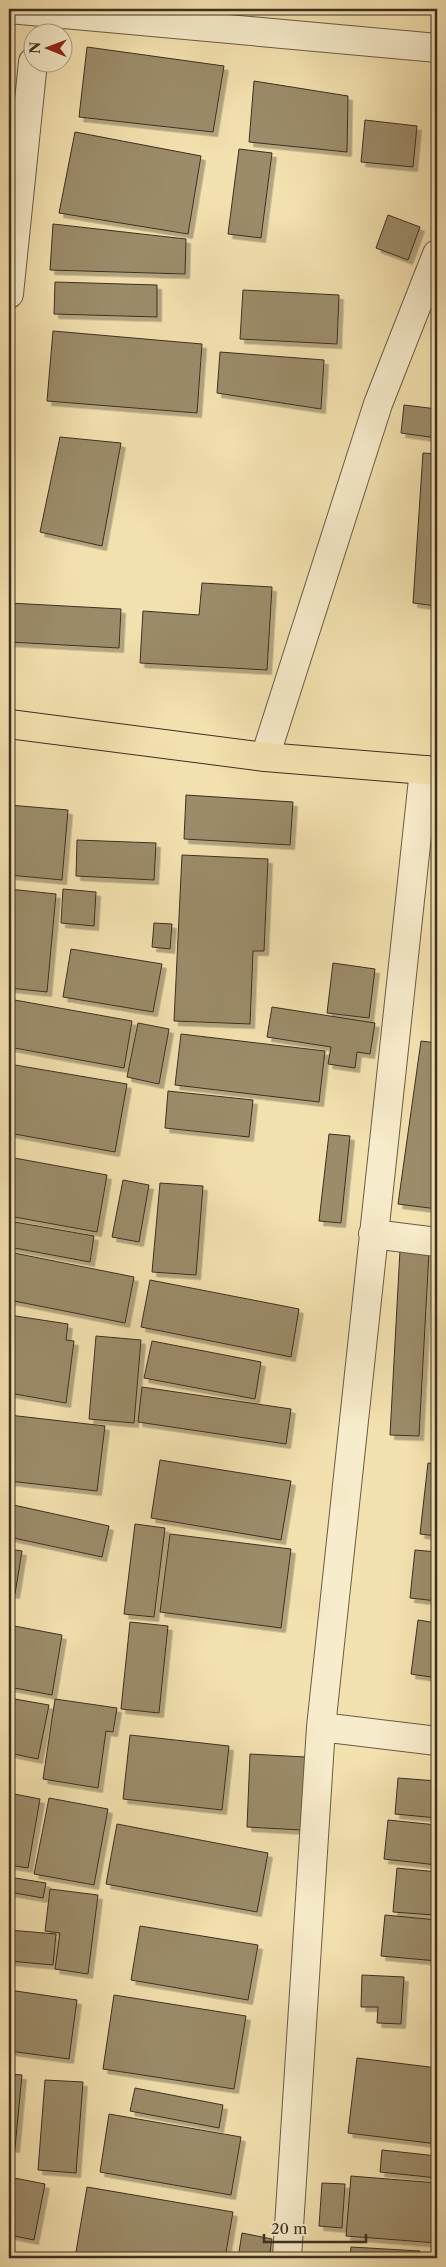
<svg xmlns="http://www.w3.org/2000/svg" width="446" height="2267" viewBox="0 0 446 2267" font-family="'Libre Caslon Text',serif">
<defs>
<filter id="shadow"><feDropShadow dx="4.5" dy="4.5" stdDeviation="0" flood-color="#0004"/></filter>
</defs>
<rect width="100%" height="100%" fill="#f3e1af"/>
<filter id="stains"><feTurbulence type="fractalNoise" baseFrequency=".004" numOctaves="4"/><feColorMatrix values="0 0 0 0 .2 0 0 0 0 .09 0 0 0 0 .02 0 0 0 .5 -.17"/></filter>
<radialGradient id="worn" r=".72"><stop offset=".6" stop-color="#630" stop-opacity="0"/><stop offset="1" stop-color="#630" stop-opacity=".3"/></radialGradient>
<path fill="#9c8c6b" stroke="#3d2f22" filter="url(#shadow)" d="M87,47L224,66L213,132L79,117Z
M254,81L348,96L347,152L249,142Z
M365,120L417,126L413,167L361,162Z
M75,132L201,156L188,234L59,213Z
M239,149L272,153L261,238L228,234Z
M388,215L420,227L408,260L376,248Z
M53,224L186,239L185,274L50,270Z
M55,282L157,285V317L54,314Z
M243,290L339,295L337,344L240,339Z
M53,331L202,344L197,413L47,401Z
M220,352L324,360L321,409L217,393Z
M433,363H437V401H433Z
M404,405L437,409V438L401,433Z
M60,437L121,443L102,546L40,532Z
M423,453L437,454V606L413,603Z
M202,583L272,587L267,670L140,663L143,611L199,615Z
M9,603L121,609L119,648L9,642Z
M186,795L293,802L290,845L184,839Z
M9,805L68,810L62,880L9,875Z
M77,840L156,843L154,880L76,876Z
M182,855L268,859L264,951H253L250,1024L174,1021Z
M9,889L56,894L47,992L9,988Z
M63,889L96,892L94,926L61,923Z
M154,923L172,924L170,949L152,947Z
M71,949L162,964L153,1012L63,997Z
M333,963L375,969L369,1018L327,1013Z
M9,999L132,1021L124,1068L9,1047Z
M272,1007L375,1023L370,1054L357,1052L355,1068L328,1064L331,1047L267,1037Z
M138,1023L169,1029L159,1084L127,1077Z
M181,1034L325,1051L319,1102L175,1085Z
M421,1041L437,1043V1209L398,1204Z
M9,1064L127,1084L115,1152L9,1133Z
M168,1091L253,1100L249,1137L165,1128Z
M329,1134L350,1136L341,1223L319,1221Z
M9,1157L107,1175L97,1232L9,1216Z
M123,1180L149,1185L139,1242L112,1237Z
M160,1183L203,1186L196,1275L152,1272Z
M9,1221L94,1236L90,1262L9,1247Z
M400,1250L429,1252L419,1436L390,1435Z
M9,1252L134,1277L125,1323L9,1300Z
M150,1280L299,1309L291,1357L141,1327Z
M9,1315L68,1324L66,1340L74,1341L66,1403L9,1393Z
M96,1336L141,1340L134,1423L89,1419Z
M152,1341L261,1362L255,1399L144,1378Z
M142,1387L291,1409L286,1444L138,1422Z
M9,1415L105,1426L97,1491L9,1481Z
M160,1460L291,1481L281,1540L151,1518Z
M428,1463L437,1464V1536L420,1534Z
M9,1504L109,1526L102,1557L9,1537Z
M135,1524L165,1528L154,1617L124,1614Z
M170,1534L291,1549L281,1628L160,1612Z
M9,1549L22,1551L15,1594L9,1593Z
M415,1550L437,1552V1601L410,1598Z
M418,1620L437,1623V1678L411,1674Z
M130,1622L168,1626L159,1713L121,1709Z
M9,1625L62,1635L52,1695L9,1687Z
M9,1698L49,1705L38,1759L9,1753Z
M55,1699L117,1708L113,1732L106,1731L98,1788L43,1779Z
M130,1735L229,1746L222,1810L123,1799Z
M250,1754L305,1757L301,1830L247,1827Z
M398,1778L437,1781V1818L395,1814Z
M9,1793L40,1799L28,1868L9,1865Z
M49,1798L108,1809L94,1885L34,1874Z
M388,1820L437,1825V1865L384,1859Z
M117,1824L268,1853L257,1912L106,1884Z
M397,1868L437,1872L434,1915L393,1912Z
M9,1877L46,1883L43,1898L9,1892Z
M50,1889L98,1895L88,1974L55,1969L60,1933L45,1931Z
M385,1915L437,1920V1961L381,1956Z
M140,1926L258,1945L248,2000L131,1980Z
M9,1930L56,1934L53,1965L9,1961Z
M362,1975L404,1977L401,2024L377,2023L378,2007H361Z
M9,1990L77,2000L69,2059L9,2051Z
M114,1995L246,2016L234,2089L103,2069Z
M357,2058L437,2068V2144L348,2133Z
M9,2074L22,2075L15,2148L9,2147Z
M45,2080L83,2082L76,2173L38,2170Z
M135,2088L223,2105L219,2128L130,2111Z
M109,2114L241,2137L231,2195L100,2172Z
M382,2150L437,2156V2178L380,2172Z
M351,2176L437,2183V2243L346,2236Z
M9,2177L45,2184L34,2240L9,2235Z
M322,2183L345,2184L342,2228L319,2226Z
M87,2187L233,2212L225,2258H75Z
M242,2233L272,2239L269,2258H238Z
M351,2247L420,2251V2258H350Z"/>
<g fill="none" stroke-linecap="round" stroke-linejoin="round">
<defs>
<path id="minor" d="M9,9L437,48
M9,294L33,62
M265,757L378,404L437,254
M373,1234L437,1242
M321,1727L437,1741
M287,2258L321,1727L424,770"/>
<path id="major" d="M9,724L265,757L437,771"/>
</defs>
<use href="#minor" stroke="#6a5c45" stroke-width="30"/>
<use href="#major" stroke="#3d2f22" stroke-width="30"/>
<use href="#minor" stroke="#f7eccb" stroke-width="28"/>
<use href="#major" stroke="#f3e1af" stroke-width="28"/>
</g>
<rect width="446" height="2267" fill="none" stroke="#f3e1af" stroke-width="30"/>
<rect x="10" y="10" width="426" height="2247" fill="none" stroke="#3d2f22" stroke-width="2.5"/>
<rect x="15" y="15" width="416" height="2237" fill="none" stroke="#3d2f22"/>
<g transform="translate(48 48) rotate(271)"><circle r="24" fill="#f7eccb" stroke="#ada087"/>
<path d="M0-4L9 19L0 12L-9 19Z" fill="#8f2418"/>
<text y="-8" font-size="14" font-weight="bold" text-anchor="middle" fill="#3d2f22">N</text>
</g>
<path d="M264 2234v8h102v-8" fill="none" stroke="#3d2f22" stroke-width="2.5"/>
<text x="271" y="2234" font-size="15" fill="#3d2f22" stroke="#f7eccb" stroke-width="4" paint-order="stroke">20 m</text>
<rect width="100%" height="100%" filter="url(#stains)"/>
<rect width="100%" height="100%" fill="url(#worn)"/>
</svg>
